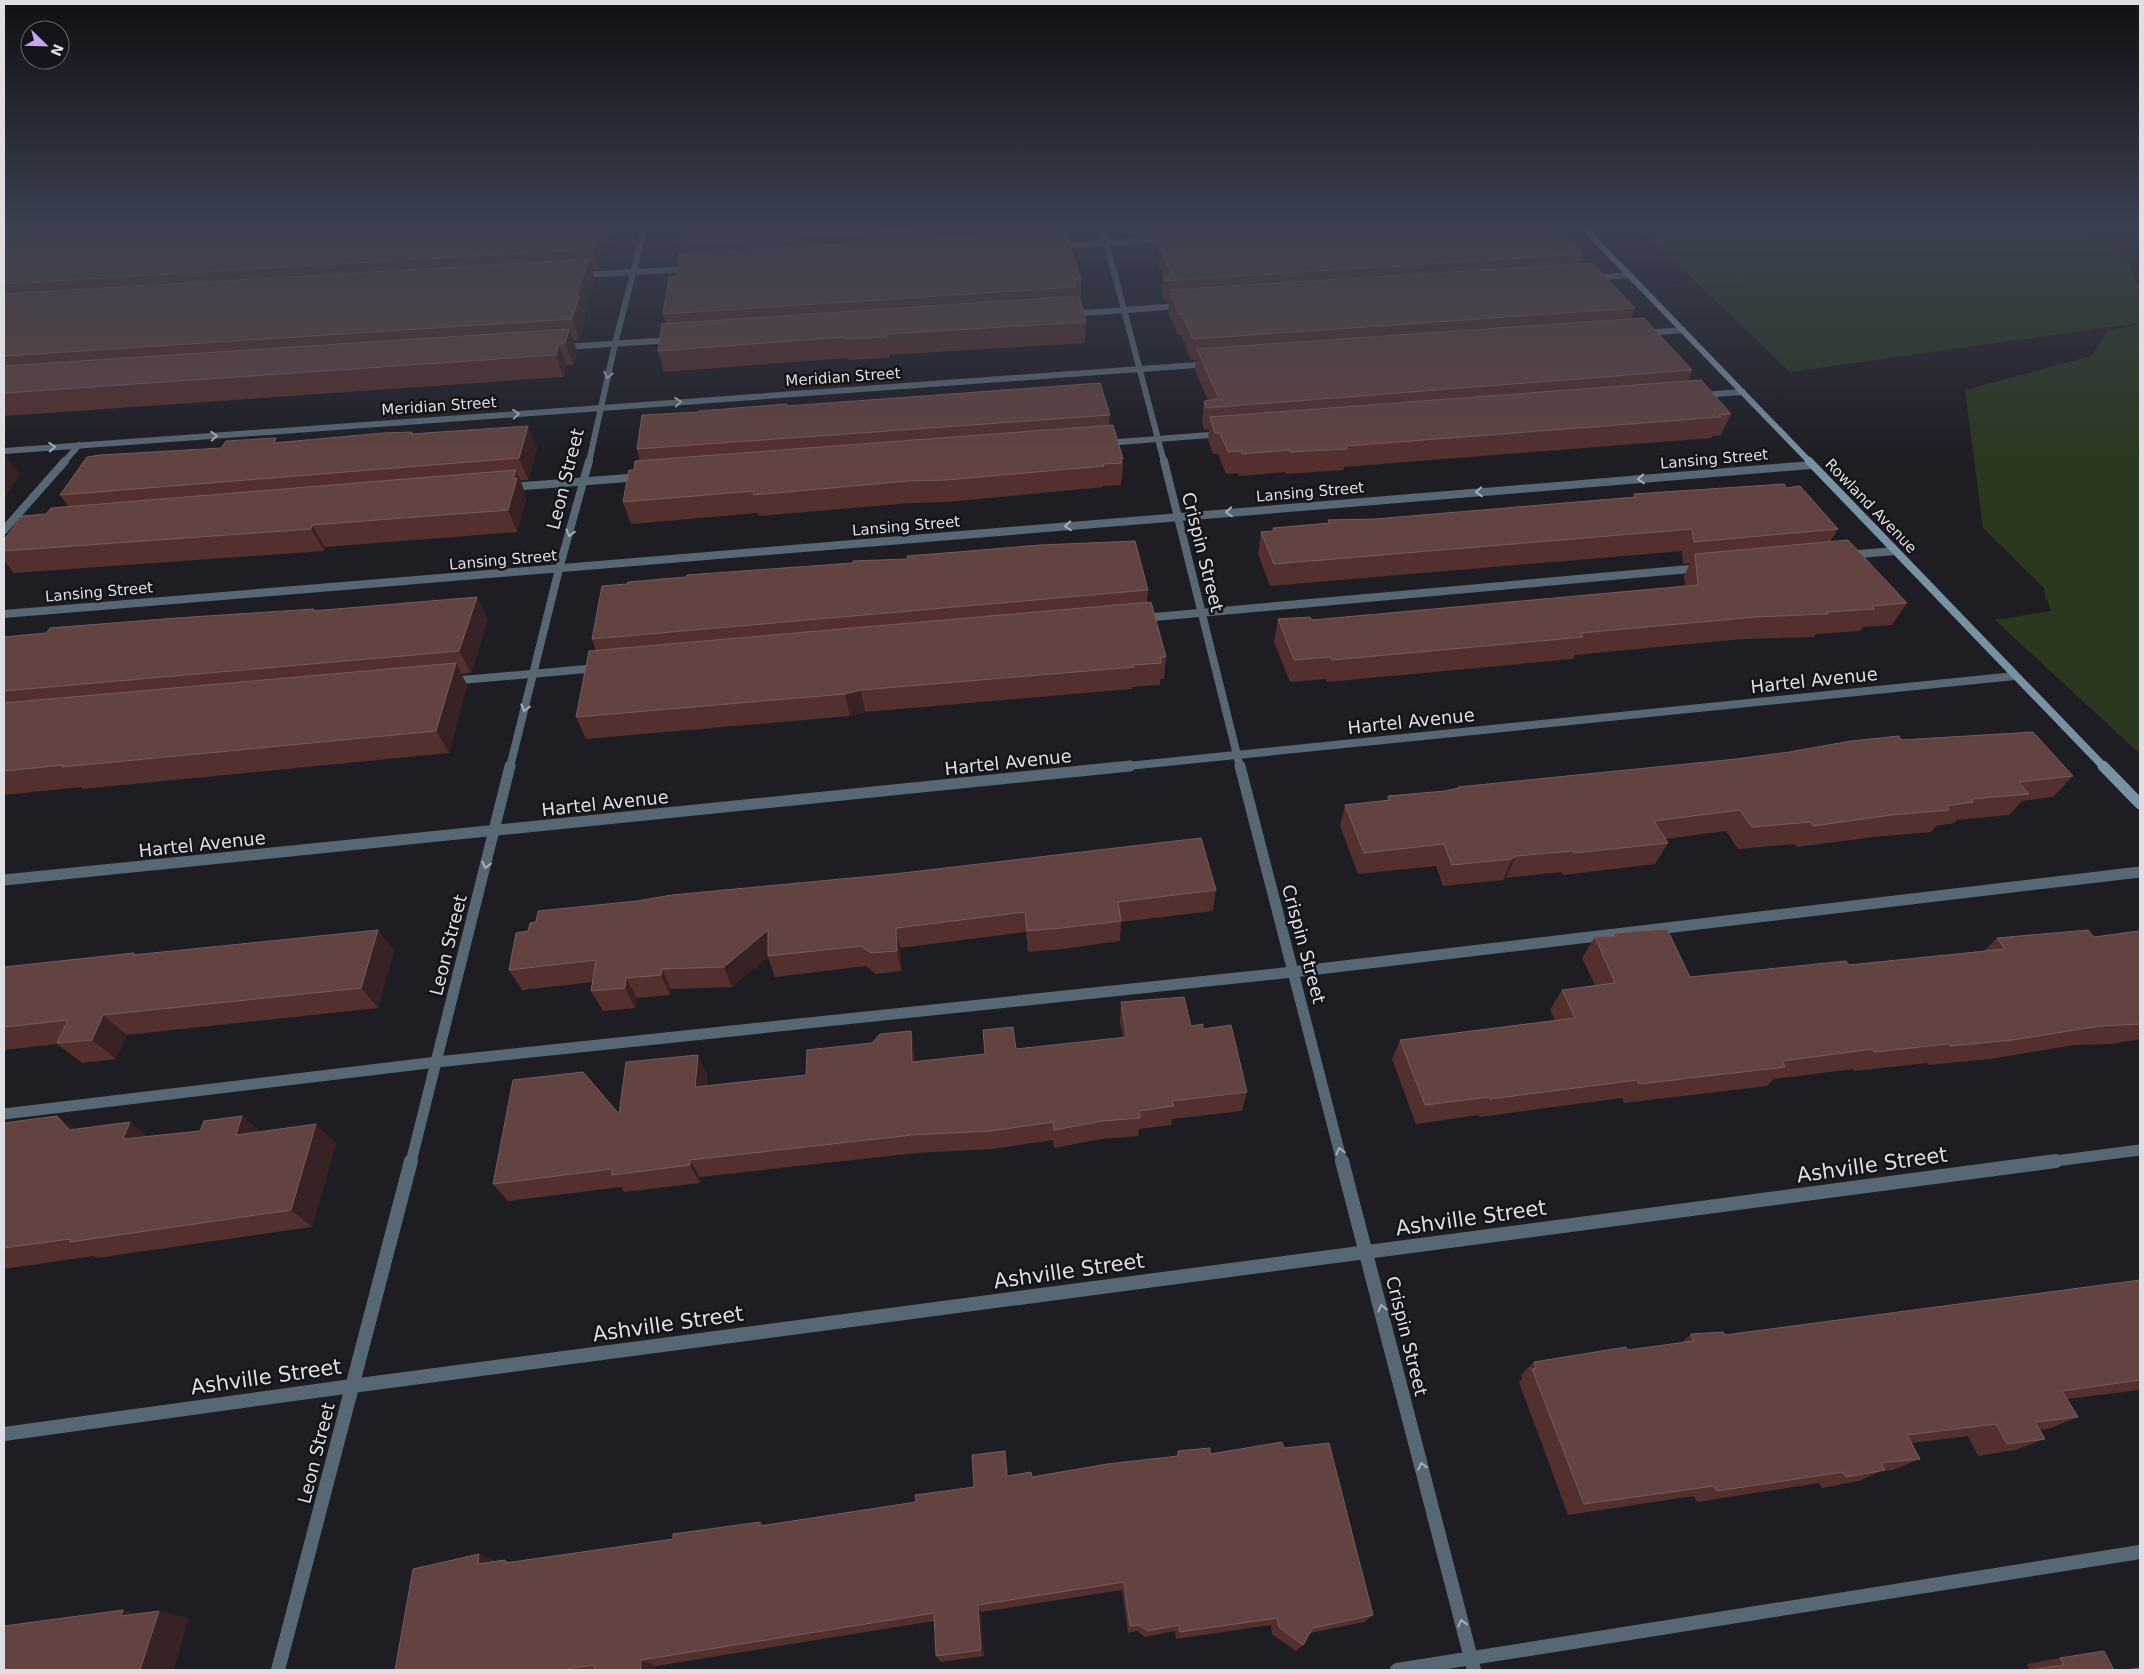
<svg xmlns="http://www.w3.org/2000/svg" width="2144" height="1674" viewBox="0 0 2144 1674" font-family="'DejaVu Sans',sans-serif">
<rect width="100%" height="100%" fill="#1e1d24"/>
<path fill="#2b3820" d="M1638,226H2080L2126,258L2140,289V323L1790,372Z
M2140,324V754L1995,620L2051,611L2045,595L2044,588L1983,528L1965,390L2091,356L2108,331Z"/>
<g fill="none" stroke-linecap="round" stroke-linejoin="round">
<path stroke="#636369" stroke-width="2" stroke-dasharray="0.5 2.5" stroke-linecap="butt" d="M1673,285L1750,279"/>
<path stroke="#586774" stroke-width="6" d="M1694,226L1697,229
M1594,278L1630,275
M1070,314L1180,306
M564,347L671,340
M1702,395L1743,392
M1106,443L1222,434"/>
<path stroke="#586774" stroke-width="8" d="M511,487L641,477
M1847,555L1895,551
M1143,618L1701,568
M450,681L598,668"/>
<path stroke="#586774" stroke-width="11" d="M4,1114L437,1062L1293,972L2140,872"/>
<path stroke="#586774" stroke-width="14" d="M1397,1670L2140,1552"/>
<path stroke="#586774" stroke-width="6" d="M1102,226L1164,462
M1058,246L1168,239
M581,275L689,269
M1646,333L1683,330
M4,451L1210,364
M64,462L79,445
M589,462L615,344L645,226"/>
<path stroke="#586774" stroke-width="8" d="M1164,461L1240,767
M4,530L65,461
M4,614L1811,465
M510,767L559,569L589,461
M1118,767L2015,676"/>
<path stroke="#586774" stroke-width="11" d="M1240,766L1342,1162
M4,880L1130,766
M411,1162L510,766
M2047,1162L2140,1150"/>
<path stroke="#586774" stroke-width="14" d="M1342,1161L1474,1670
M4,1434L352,1386L2056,1161
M278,1670L411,1161"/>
<path stroke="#7991a5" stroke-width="6" d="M1582,226L1810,462"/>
<path stroke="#7991a5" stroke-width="8" d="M1809,461L2104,767"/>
<path stroke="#7991a5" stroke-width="11" d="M2103,766L2140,804"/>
</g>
<path fill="#53302e" d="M4,226H613L607,246H605L598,269L592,270L595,280L584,315L585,318L579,340L573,341L577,351L573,365H566L563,377L4,416Z
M682,226H1062V231L1081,280V300H1080L1086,322L1085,343L889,355V358L848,360V358L664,372L658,351L666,323L663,314L683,254L680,244Z
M1147,226H1558L1583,254L1580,264L1635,308L1631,319L1692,370L1688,381L1731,414L1721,435L1712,436L1711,438L1344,467L1343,470L1286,474L1285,472L1239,476L1238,473L1226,474L1218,454H1213L1208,439L1209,429H1204L1202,422L1204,401L1208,400L1195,370L1196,360H1191L1181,335H1178L1168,311L1169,301H1164L1162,295L1163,275L1159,267L1160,256L1155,245L1156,235H1151Z
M787,404V406L1110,415L1109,425L1123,459L1122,480H1121V485L1103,486V487L948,502L911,503L759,516L758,513L631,524L623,502L634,470L640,461L637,449L699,412Z
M412,432L413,434L537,447L528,480H520L525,492L524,495L526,500L517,532L325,547L324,551L14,573L4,561V540L46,514L68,506L60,495L221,448L278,442Z
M1787,488L1838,529L1830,542L1907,603L1892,625L1863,627L1860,631L1816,634L1814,637L1743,639L1668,646L1575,655L1573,659L1327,682L1326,679L1290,682L1274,642L1278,619L1312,620L1685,586L1684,576L1690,563L1683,564L1682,551L1270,586L1258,554L1261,532L1272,531L1273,528L1328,523V520L1375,519L1633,497L1634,494Z
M1148,590L1147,602L1166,657L1164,679H1160V685L1132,687V689L865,712L850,716L586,739L576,717L596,651L592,639Z
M315,611L488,619L471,673L461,674L467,685L449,753L82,789L81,787L4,795V637Z
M1901,740L2073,776L2053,797L2022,801L2009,815L1957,820L1954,823L1936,826L1931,832L1874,837L1797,847L1795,844L1738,849L1726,831L1665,839L1668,843L1655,864L1563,875L1561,872L1506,878L1503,880L1443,886L1436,866L1358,874L1340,826L1345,805L1387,800L1388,796L1445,791L1457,789L1458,787L1736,759Z
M1216,890L1213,911L1121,922L1120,941L1062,949L1028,952L1026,932L900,948L901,971L876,974L866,966L775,977L768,957L732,987L671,989L670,995L637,998L635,1008L603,1011L591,991L593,982L522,990L509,970Z
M2140,932V1039L2111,1044L2075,1045L1990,1059L1928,1065L1927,1063L1854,1071V1069L1774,1079L1767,1086L1624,1103L1622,1098L1480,1117L1479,1115L1416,1124L1392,1059L1400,1040L1555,1020L1550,1010L1562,990L1595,985L1582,958L1595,937L1614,936L1615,933L1690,977L1849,965L1984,951L1997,938L2094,937Z
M394,950L378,1008L127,1035L116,1059L82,1063L57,1044L4,1050V967L134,953L136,955Z
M1121,1002L1191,1026L1203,1029L1247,1092L1242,1111L1172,1119L1171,1125L1139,1129L1138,1136L1101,1139L1054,1148L1053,1140L993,1149L916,1153L700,1177V1183L624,1192L621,1187L508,1201L493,1184L619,1114L707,1074V1086L806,1075L872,1043L911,1031L915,1051V1062L985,1054L1016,1049L1123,1038L1120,1022Z
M242,1116L260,1132L336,1143L312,1227L97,1258L94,1256L4,1269V1123L76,1129L148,1136L200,1131Z
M2140,1280V1390L2067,1399L2078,1417L2048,1429L2040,1430L2045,1439L2015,1450L1978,1456L1968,1436L1912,1443L1920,1459L1893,1470L1881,1471L1859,1481L1822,1488L1819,1483L1697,1502L1694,1496L1568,1515L1519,1382L1522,1379L1521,1375L1534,1362L1627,1350L1681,1343L1691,1334L1725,1335Z
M1284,1448L1373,1615L1364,1622L1310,1633L1303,1645L1296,1651L1272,1634L1271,1625L1176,1639L1175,1631L1145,1637L1137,1631L1128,1633L1122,1590L981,1612L984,1656L941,1662L936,1656L934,1621L656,1666V1670H395L479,1554L495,1561L505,1560L510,1562L673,1539L760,1522L763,1525L916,1502L974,1487L1007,1462L1008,1476L1032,1477L1176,1456L1178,1451L1210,1454Z
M2060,1658L2114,1670H2030L2027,1664Z
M2140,1667V1670H2121Z"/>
<path fill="#382122" d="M4,226H10L18,238L4,249Z
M599,226L605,246L598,269L592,249Z
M602,226H613L607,246Z
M589,259L595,280L584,315L585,318L579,340L572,319L576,297Z
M569,329L577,351L573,365L565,343Z
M559,344L566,365L563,377L556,355Z
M528,426L537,447L528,480L519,458Z
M4,454L20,475L4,498Z
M516,470L525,492L524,495L526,500L517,532L508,510L513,479Z
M312,525L325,547L324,551L311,529Z
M477,597L488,619L471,673L459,651Z
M456,663L467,685L449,753L436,731Z
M861,690L865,712L850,716L845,694Z
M1516,856L1506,878L1503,880L1512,859Z
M896,928L900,948L901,971L897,951Z
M378,930L394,950L378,1008L361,988Z
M768,930L775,951L732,987L724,967Z
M662,969L671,989L670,995L661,975Z
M626,978L637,998L635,1008L625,988Z
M103,1015L127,1035L116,1059L92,1040Z
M911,1031L915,1051L916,1081L912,1062Z
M698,1055L707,1074L705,1106L695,1087Z
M57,1116L83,1134L69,1130Z
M242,1116L264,1135H236Z
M130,1122L154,1141L123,1139Z
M316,1124L336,1143L312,1227L291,1210Z
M690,1160L700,1177V1183L690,1165Z
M1005,1451L1007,1462L1009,1487L1007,1476Z
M479,1554L498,1563L478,1564Z
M978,1605L981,1612L984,1656L981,1650Z
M123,1610L155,1618L121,1616Z
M159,1611L189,1618L174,1670H140Z
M641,1660L656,1666V1670H641Z"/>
<path fill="#624341" stroke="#765b5a" d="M33,226H599L592,249L4,284V230L6,228Z
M682,226H979L680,244Z
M1157,226H1558L1583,254L1165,281L1163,275L1172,274L1160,247L1165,245Z
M1065,231L1081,280H1074L1076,287L663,314L669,277L676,276L679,254Z
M589,259L576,297H579L572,319L4,356V294Z
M1592,263L1635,308L1193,339L1182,314H1179L1169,290Z
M1079,296L1086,322L886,334V337L845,339V337L658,351L662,324Z
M1644,318L1692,370L1206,408L1204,401L1219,399L1197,349Z
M569,329L565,343L559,344L556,355L4,393V366Z
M1701,380L1731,414L1719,415L1721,417L1346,446L1347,449L1290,452L1289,450L1242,454L1241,451L1228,452L1220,433H1215L1210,417Z
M1100,383L1110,415L637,449L642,415L699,412V411L787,404V406Z
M1113,425L1123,459H1120L1122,463L1103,464L1104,466L946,480L908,481L753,495L754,491L623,502L629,470H634L635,461Z
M528,426L519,458L60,495L87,457L100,455L221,448L226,441L276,438L274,443L383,433L412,432L411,434Z
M516,470L513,479L517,478L508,510L312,525L311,529L4,551V540L22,516L46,514L51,508Z
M1784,484L1787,488L1800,486L1838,529L1694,542L1692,529L1274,564L1261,532L1274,531L1273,528L1330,523L1328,520L1375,519L1636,497L1634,494Z
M1848,540L1907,603L1872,606L1875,609L1826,612L1828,614L1755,617L1679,624L1581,633L1583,637L1332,660L1330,657L1294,660L1278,619L1310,617L1312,620L1698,585L1695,554Z
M1135,541L1148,590L592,639L602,586L627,584L628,582L686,577L687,575L853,563V561L908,559L907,556L958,552L1040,545Z
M477,597L459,651L4,691V637L46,633L50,628L176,618L314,609L313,611Z
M1151,602L1166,657H1160L1161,663L1133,665L1134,667L861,690L845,694L576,717L589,651Z
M456,663L436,731L62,767L63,765L4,771V703Z
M2033,732L2073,776L2019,782L2029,794L1971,799L1973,802L1946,806L1949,810L1892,815L1813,826L1811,822L1752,827L1740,810L1654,821L1668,843L1574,853L1572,851L1516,856L1512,859L1452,865L1444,844L1364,853L1345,805L1390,800L1388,796L1445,791L1459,788L1458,787L1736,759L1789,752L1851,741L1899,736L1901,740Z
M1201,838L1216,890L1118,902L1121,921L1062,928L1027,931L1025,912L896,928L897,951L871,953L861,946L768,956V930L724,967L662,969L661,975L626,978L625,988L591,991L596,960L509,970L516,933L528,931L530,923L536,922L538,911L637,901L672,895L894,874Z
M1667,929L1690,977L1846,961L1849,965L2005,949L1997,938L2088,930L2094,937L2139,931L2140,932V1024L2100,1026L2013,1040L1950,1046L1948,1044L1874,1052L1873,1049L1782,1061L1785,1067L1639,1084L1637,1080L1490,1099L1489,1097L1425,1105L1400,1040L1575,1018L1562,990L1615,983L1595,937L1617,936L1615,933Z
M378,930L361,988L103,1015L92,1040L57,1043L68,1020L4,1027V967L134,953L133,955Z
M1184,997L1191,1026L1203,1024V1029L1231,1025L1247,1092L1172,1101L1174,1106L1139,1111L1140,1118L1102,1121L1054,1130L1053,1122L991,1131L912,1135L690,1160V1165L612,1175V1169L493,1184L513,1080L583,1072L619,1114L626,1062L698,1055L695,1087L806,1075L807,1050L872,1043L880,1034L911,1031L912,1062L985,1054L983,1030L1013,1027L1016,1049L1127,1037L1121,1002Z
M57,1116L69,1130L130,1122L123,1139L200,1131L204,1121L242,1116L236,1135L316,1124L291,1210L70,1242V1239L4,1248V1123Z
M2140,1280V1380L2062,1391L2078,1417L2035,1422L2045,1439L2007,1444L1996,1424L1907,1435L1920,1459L1881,1463L1885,1470L1846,1477L1843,1472L1717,1491L1714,1486L1584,1504L1532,1369L1536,1368L1534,1362L1626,1347L1627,1350L1694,1341L1691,1334L1723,1332L1725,1335Z
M1282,1442L1284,1448L1329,1443L1373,1615L1313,1628L1303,1645L1279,1627L1277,1618L1180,1632L1179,1625L1148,1631L1139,1625L1130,1626L1124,1582L978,1605L981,1650L936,1656L934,1613L641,1660V1670H594V1665L560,1670H395L413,1569L479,1554L478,1564L505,1560V1563L673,1539V1534L760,1522V1526L916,1502L915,1495L974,1487L972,1455L1005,1451L1007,1476L1031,1472L1032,1477L1107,1464L1178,1456V1451L1210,1448V1454Z
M123,1610L121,1616L159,1611L140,1670H4V1626Z
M2104,1651L2114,1670H2030L2064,1665L2060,1658Z
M2140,1668V1670H2129Z"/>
<defs><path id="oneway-chevron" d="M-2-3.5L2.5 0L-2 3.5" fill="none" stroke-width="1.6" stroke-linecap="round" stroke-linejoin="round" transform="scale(1.25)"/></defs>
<g stroke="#a8aeb7">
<use href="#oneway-chevron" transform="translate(608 375) rotate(103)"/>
<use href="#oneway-chevron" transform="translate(678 402) rotate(-4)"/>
<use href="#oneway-chevron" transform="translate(516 414) rotate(-4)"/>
<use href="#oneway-chevron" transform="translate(214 436) rotate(-4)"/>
<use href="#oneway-chevron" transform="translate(52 447) rotate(-4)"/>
<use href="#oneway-chevron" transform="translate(1641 479) rotate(175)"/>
<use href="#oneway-chevron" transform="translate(1479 492) rotate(175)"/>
<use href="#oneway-chevron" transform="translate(1229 512) rotate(175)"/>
<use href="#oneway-chevron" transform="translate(1068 526) rotate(175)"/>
<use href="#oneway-chevron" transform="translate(570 533) rotate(106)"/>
<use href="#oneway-chevron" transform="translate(525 708) rotate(104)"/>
<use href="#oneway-chevron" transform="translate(486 865) rotate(104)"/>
<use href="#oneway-chevron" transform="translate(1340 1151) rotate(-105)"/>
<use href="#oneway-chevron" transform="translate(1382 1308) rotate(-104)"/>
<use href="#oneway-chevron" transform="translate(1422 1466) rotate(-104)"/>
<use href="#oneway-chevron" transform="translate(1462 1623) rotate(-104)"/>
</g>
<linearGradient id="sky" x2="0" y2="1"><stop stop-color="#101014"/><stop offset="0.49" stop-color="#3b4050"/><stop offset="1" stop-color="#3b4050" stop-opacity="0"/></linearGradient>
<rect width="2144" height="460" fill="url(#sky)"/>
<g text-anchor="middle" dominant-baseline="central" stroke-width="5" stroke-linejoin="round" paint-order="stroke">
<g font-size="15" fill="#dedee3" stroke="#15141a">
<text transform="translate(843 377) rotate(-4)">Meridian Street</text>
<text transform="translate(439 406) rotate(-4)">Meridian Street</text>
<text transform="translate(1714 459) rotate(-5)">Lansing Street</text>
<text transform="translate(1310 492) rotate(-5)">Lansing Street</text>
<text transform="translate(1871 506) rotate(46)">Rowland Avenue</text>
<text transform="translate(906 526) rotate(-5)">Lansing Street</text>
<text transform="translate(503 560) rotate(-5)">Lansing Street</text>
<text transform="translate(99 592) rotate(-5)">Lansing Street</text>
</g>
<g font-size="18" fill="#dedee3" stroke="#15141a">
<text transform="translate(565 479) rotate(-76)">Leon Street</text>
<text transform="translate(1203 552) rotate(76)">Crispin Street</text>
<text transform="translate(1814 680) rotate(-6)">Hartel Avenue</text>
<text transform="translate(1411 721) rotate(-6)">Hartel Avenue</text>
<text transform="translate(1008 762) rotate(-6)">Hartel Avenue</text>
<text transform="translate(605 803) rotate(-6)">Hartel Avenue</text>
<text transform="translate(202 844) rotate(-6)">Hartel Avenue</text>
<text transform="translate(1304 944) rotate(75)">Crispin Street</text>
<text transform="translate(448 945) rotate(-76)">Leon Street</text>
<text transform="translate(1407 1336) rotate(76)">Crispin Street</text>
<text transform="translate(316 1453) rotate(-76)">Leon Street</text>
</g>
<g font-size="21" fill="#dedee3" stroke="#15141a">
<text transform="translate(1872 1165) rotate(-8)">Ashville Street</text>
<text transform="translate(1471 1218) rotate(-8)">Ashville Street</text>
<text transform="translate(1069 1271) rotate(-8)">Ashville Street</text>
<text transform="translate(668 1324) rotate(-8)">Ashville Street</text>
<text transform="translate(266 1377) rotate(-8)">Ashville Street</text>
</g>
</g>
<rect width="2144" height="1674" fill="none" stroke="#dedee3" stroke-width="10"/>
<g transform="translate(45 45) rotate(113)"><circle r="24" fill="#15141a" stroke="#65656a"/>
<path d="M0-4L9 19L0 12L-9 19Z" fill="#c7a6f0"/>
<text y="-8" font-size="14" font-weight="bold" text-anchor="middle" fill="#dedee3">N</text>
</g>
</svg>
